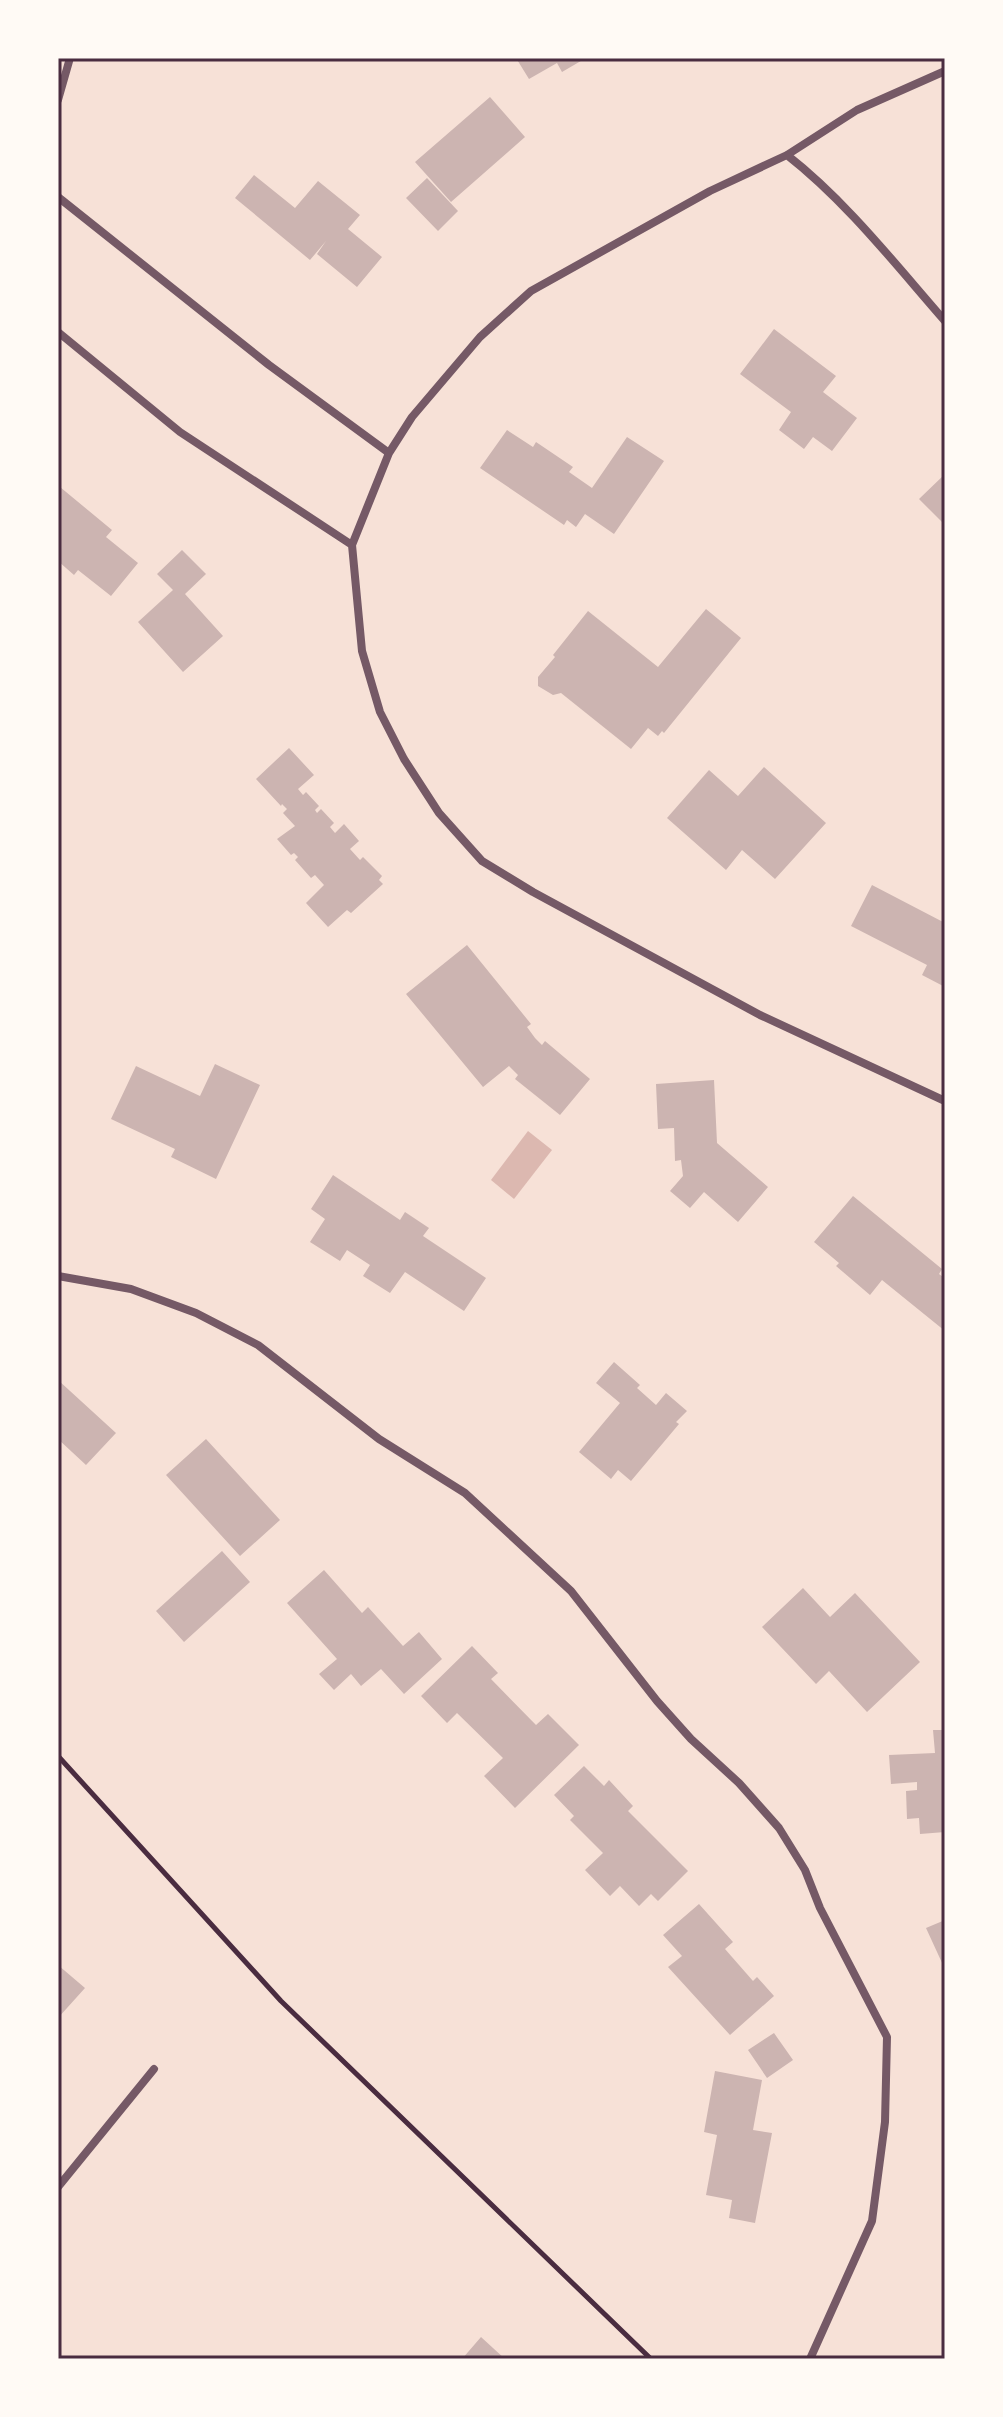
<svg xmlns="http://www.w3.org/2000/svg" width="1003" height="2417" viewBox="0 0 1003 2417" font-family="'Archivo Narrow',sans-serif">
<rect width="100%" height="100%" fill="#f7e1d7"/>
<path fill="#dcb8b0" d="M528,1131L552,1150L514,1199L491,1180Z"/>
<path fill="#ccb4b1" d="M516,58H586L562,72L557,63L529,79Z
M490,97L525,137L451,202L415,162Z
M254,175L295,208L318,181L360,215L348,229L382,257L357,287L317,254L326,241L310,260L235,198Z
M427,178L458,211L438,231L406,198Z
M774,329L836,376L823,392L857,418L832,451L813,437L804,449L779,430L791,412L740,374Z
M507,430L533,447L536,442L573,467L569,472L592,488L627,437L664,461L614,534L585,514L576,527L567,520L564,525L480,468Z
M945,474V525L919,499Z
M60,487L112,530L106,537L138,563L111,596L78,570L74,575L58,561Z
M182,550L206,574L185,594L223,636L183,672L138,622L173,590L157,574Z
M706,609L741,638L664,733L662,731L658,736L648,728L631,749L561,693L553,695L538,686V677L555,657L553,655L588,611L658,667Z
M289,748L314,775L298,789L303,795L306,792L319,806L315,810L317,813L321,809L334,823L330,827L335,833L344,824L359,841L350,849L360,860L363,857L382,876L379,880L383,884L351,913L347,910L328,927L306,903L324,885L315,875L311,878L295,860L298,857L294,853L291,855L277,839L295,826L283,813L287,809L282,804L281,806L256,779Z
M764,767L826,823L775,879L742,850L726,870L667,818L709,770L738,796Z
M872,885L945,923V987L922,975L927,965L851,926Z
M467,945L531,1024L527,1027L535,1038L542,1045L545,1041L590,1079L560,1115L515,1079L518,1075L509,1066L483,1087L406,994Z
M215,1064L260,1085L216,1179L171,1157L175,1149L111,1119L136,1066L200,1096Z
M714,1080L717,1143L768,1187L738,1222L704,1192L690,1208L670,1191L683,1176L681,1160L675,1161L674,1128L658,1129L656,1084Z
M333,1175L400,1220L405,1212L429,1228L423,1236L486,1278L464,1311L405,1272L390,1293L363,1276L370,1265L347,1250L340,1261L310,1242L325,1219L311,1209Z
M853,1196L942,1269L939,1274L943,1277L945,1274V1331L882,1280L870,1295L836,1266L839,1263L814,1242Z
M614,1362L640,1385L637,1388L656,1405L666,1393L687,1411L676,1422L679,1424L631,1481L618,1470L611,1479L579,1452L620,1403L596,1383Z
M58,1380L116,1433L86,1465L58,1439Z
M206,1439L280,1520L240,1556L166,1475Z
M222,1551L250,1582L184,1642L156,1611Z
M324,1570L362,1613L368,1607L403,1646L419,1632L442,1659L404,1694L381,1669L361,1686L351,1674L334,1690L319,1674L337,1659L287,1603Z
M803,1588L830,1617L855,1593L920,1662L867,1712L829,1671L816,1684L762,1627Z
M472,1646L498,1673L491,1679L536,1725L548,1714L579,1745L515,1808L484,1776L503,1758L457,1713L447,1723L421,1696Z
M933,1730H945V1832L920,1834L919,1818L907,1819L906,1791L917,1790V1782L891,1784L889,1755L935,1753Z
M584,1766L604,1786L609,1780L633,1806L628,1811L688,1871L658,1901L651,1894L639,1906L620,1886L610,1896L585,1870L603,1853L570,1820L574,1816L554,1795Z
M699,1904L733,1942L725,1949L753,1981L757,1977L774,1996L730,2035L668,1967L682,1956L663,1935Z
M945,1920V1964L943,1965L926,1928Z
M58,1965L85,1988L58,2018Z
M774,2033L793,2060L767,2078L748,2050Z
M715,2071L762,2080L753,2130L772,2133L755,2223L729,2218L732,2200L706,2195L717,2135L704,2132Z
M481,2337L505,2359H462Z"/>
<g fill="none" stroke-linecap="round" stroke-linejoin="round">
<path stroke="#4a2c40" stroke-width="5" d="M58,1756L281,2001L651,2359"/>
<path stroke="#755966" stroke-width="8" d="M945,71L857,110L787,155L710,191L531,291L480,337L412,417L389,453L352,545L362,651L380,712L404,759L439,813L482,861L533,892L760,1015L945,1101
M58,100L70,58
M787,155C847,202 895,264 945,321
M58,197L269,365L389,453
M58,332L180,432L352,545
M58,1276L131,1289L196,1313L258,1345L379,1439L465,1493L571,1591L657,1701L691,1739L739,1783L779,1828L805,1870L820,1908L887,2037L885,2122L872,2221L810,2359
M58,2187L154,2069"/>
</g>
<rect width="1003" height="2417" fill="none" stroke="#fffaf5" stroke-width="120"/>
<rect x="60" y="60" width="883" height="2297" fill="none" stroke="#4a2c40" stroke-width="3"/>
</svg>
